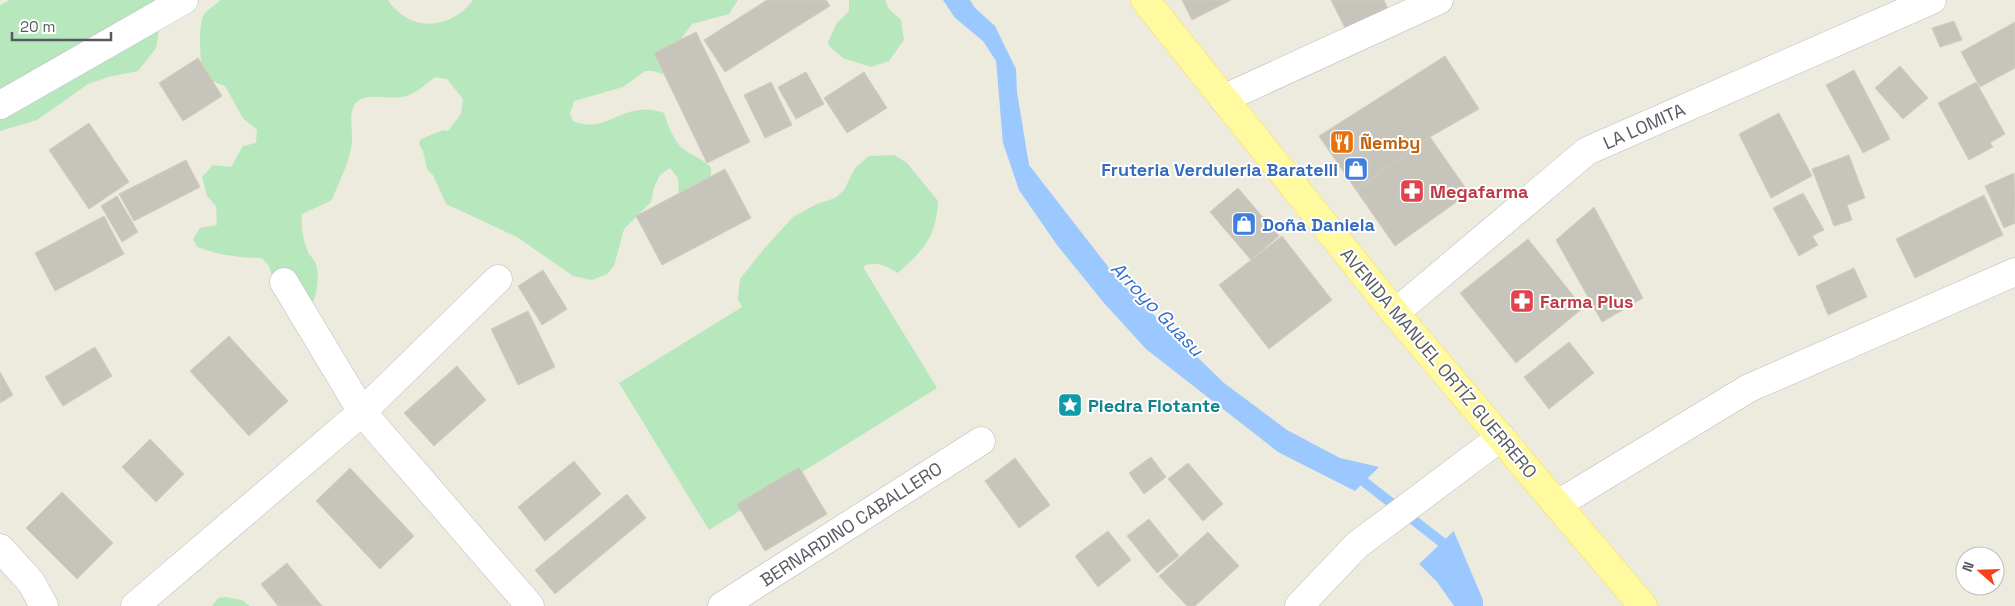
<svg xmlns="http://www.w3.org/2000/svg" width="2015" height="606" viewBox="0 0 2015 606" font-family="'Space Grotesk',sans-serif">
<rect width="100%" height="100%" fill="#ecebde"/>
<path fill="#b7e7bc" d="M10,0H160L162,9L156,48L138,71L108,77L88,84L37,120L0,131V5Z
M221,0H388C409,33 451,30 473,0H738L729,14L692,24L681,39L666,75L653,71H645L623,87L574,101L570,114L573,121C607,136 624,98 664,113C667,123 673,140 682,148C689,154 704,159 711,168L710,203L679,194L678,178L670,168L660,175L654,187L651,202L624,229L614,266L607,274L592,280L573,276L517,237L446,204L433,175L427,169L423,151L419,144L421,139L443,130L448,131L461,114L463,99L447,79L435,77C426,84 414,95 403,97C390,99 373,94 361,99C346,106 353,130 352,142C350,162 339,181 332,200L302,214C301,228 303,240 308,252C310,256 313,258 315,262C321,276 316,299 309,311L292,312L280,304L269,266L262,258C239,258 219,255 197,247L193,239L200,228L217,225L216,206L207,196L202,177L213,165L231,167L243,146L256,143L257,130L243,118L225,86L204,78C200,65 197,23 205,13C210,8 216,4 221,0Z
M849,0H885L889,9L901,20L904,40L889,61L871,67L843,58L830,47L828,42L837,23L849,11Z
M894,155L907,163L938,201C936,238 924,249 898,273C888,267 874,259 863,267L937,388L709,530L619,383L742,307L738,299L740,279L764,249L793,217L817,204L835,198L844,190L855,168L869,156Z
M225,597L242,600L250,606H212L218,598Z"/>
<path fill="#9bc9ff" d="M943,0H970L975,8L995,26L1016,69L1017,92L1029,165L1120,282L1224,383L1287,430L1340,458L1379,467L1355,491L1278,452L1146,349L1104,303L1057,245L1019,190L1003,143L996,61L983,41L955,18Z
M1449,520L1483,600V606H1454L1437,582L1412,557Z"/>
<path fill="#ecebde" d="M1448,518H1451L1456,529L1417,566L1410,556Z"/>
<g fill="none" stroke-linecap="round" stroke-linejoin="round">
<path stroke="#9bc9ff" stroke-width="10" d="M1354,474L1443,543"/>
</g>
<path fill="#c7c4bb" stroke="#d1cdbc" d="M767,0H826L830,6L725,72L704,40Z
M1182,0H1231L1192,20Z
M1331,0H1384L1389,11L1347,32Z
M1954,21L1962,40L1940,47L1932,28Z
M2015,22V68L1980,87L1961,52Z
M696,32L750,142L707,163L654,53Z
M1445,56L1479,109L1430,137L1356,190L1319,136Z
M198,58L222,96L183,121L159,83Z
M1900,66L1928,98L1903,119L1875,88Z
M1854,70L1890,139L1863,153L1826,85Z
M806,72L824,104L796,119L778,87Z
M864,72L887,108L847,133L824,98Z
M771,82L792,125L765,138L744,95Z
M1976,82L2005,134L1990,143L1993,147L1969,160L1938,103Z
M1779,113L1812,176L1771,198L1739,134Z
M89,123L129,182L89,209L49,150Z
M1430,137L1469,193L1395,246L1356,190Z
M1849,155L1865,198L1847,205L1852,220L1834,226L1812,169Z
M186,160L200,187L134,221L119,194Z
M725,169L751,218L662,265L636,216Z
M2014,173L2015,223L2004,228L1985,186Z
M1238,188L1279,236L1251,260L1210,212Z
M1803,193L1824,230L1812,236L1818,245L1799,256L1773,208Z
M1984,195L2003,235L1915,278L1896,239Z
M117,196L138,232L122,242L101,206Z
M1594,207L1643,298L1602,322L1556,240Z
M104,216L124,254L55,291L35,253Z
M1282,236L1332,300L1269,349L1219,285Z
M1528,239L1583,308L1516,363L1460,293Z
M1854,268L1867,297L1828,315L1816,286Z
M543,270L567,309L542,325L518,286Z
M528,311L555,367L518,385L491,329Z
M229,336L288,401L249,436L190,371Z
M1569,342L1594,373L1549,409L1524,377Z
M95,347L112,376L63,406L45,377Z
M457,366L486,400L434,446L404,413Z
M0,372L13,395L0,403Z
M150,439L184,474L156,502L122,467Z
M1151,457L1166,477L1144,494L1129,473Z
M1015,458L1050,505L1019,528L985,481Z
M574,461L601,494L545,541L518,507Z
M1188,463L1223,504L1203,521L1168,479Z
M799,467L827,514L765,551L737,504Z
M350,468L414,536L380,569L316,501Z
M62,492L113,543L77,579L26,528Z
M627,494L646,518L555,594L535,570Z
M1149,519L1179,556L1157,573L1127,536Z
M1108,531L1131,560L1098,587L1075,556Z
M1208,532L1239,566L1195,606H1187L1159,576Z
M287,563L322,606H278L261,584Z"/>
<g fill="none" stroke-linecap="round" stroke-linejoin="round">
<defs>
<path id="minor" d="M1223,99L1439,0
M0,105L184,0
M284,282L362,412L530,606
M1558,504L1749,388L2015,272
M0,548L31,582L44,606
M135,606L362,412L498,279
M722,606L981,441"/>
<path id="tertiary" d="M1395,313L1587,151L1932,0
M1299,606L1357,545L1501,437"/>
<path id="primary" d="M1145,0L1395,313L1643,606"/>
</defs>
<use href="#minor" stroke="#b9bbc2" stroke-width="29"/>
<use href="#tertiary" stroke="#b9bbc2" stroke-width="29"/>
<use href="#primary" stroke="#fcdd47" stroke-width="29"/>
<use href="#minor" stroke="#fff" stroke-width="28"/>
<use href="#tertiary" stroke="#fff" stroke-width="28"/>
<use href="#primary" stroke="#fffaa0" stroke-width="28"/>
</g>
<defs>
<symbol id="restaurant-square" viewBox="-11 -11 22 22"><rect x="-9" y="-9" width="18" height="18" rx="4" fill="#e8710a" stroke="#fff"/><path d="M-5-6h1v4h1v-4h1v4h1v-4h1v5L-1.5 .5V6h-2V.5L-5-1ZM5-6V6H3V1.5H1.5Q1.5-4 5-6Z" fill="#fff"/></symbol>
<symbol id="shop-square" viewBox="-11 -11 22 22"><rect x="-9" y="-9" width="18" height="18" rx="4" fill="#3f7fe0" stroke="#fff"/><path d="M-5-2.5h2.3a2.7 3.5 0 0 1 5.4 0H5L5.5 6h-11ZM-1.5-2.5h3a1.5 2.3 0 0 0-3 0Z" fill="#fff"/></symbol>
<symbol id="pharmacy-square" viewBox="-11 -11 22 22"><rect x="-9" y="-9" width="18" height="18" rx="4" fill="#e0444e" stroke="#fff"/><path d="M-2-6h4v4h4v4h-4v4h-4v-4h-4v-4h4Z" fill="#fff"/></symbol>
<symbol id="sight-square" viewBox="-11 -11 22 22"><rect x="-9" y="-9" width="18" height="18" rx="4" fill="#0f9aa8" stroke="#fff"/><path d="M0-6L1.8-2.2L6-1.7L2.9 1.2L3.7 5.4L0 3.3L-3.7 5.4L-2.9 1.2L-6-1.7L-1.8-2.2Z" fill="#fff"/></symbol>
</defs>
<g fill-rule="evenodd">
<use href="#restaurant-square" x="1328" y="128" width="28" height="28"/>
<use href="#shop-square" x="1342" y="155" width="28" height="28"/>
<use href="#pharmacy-square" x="1398" y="177" width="28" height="28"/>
<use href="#shop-square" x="1230" y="210" width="28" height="28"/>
<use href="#pharmacy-square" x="1508" y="287" width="28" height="28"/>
<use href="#sight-square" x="1056" y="391" width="28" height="28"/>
</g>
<g text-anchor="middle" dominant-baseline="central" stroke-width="4" stroke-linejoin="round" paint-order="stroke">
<g font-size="18" fill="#575b61" stroke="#fff">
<text transform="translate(1644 126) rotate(-24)">LA LOMITA</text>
<text transform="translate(1439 363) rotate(50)">AVENIDA MANUEL ORTÍZ GUERRERO</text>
<text transform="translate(851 524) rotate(-33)">BERNARDINO CABALLERO</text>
</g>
<g font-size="18" font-weight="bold" fill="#c56008" stroke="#fff" text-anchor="start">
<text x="1360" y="142">Ñemby</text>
</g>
<g font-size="18" font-weight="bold" fill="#366cbe" stroke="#fff" text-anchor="end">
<text x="1338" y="169">Fruteria Verduleria Baratelli</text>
<text x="1262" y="224" text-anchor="start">Doña Daniela</text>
</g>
<g font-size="18" font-weight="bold" fill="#be3a42" stroke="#fff" text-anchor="start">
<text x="1430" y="191">Megafarma</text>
<text x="1540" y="301">Farma Plus</text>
</g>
<g font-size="18" font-weight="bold" fill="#0d838f" stroke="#fff" text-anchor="start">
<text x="1088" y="405">Piedra Flotante</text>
</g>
<g font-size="19" font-style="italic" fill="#356ecb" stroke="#fff">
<text transform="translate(1157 309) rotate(46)">Arroyo Guasu</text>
</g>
</g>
<g transform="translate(1980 571) rotate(290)"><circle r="24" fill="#ffffff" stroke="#bcbdc0"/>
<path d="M0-4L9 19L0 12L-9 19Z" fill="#f6421a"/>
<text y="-8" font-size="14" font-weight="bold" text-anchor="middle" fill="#575b61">N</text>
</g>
<path d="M12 32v8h99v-8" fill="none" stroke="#575b61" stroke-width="2.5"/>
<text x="20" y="32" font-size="15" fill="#575b61" stroke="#ffffff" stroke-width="4" paint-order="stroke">20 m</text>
</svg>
